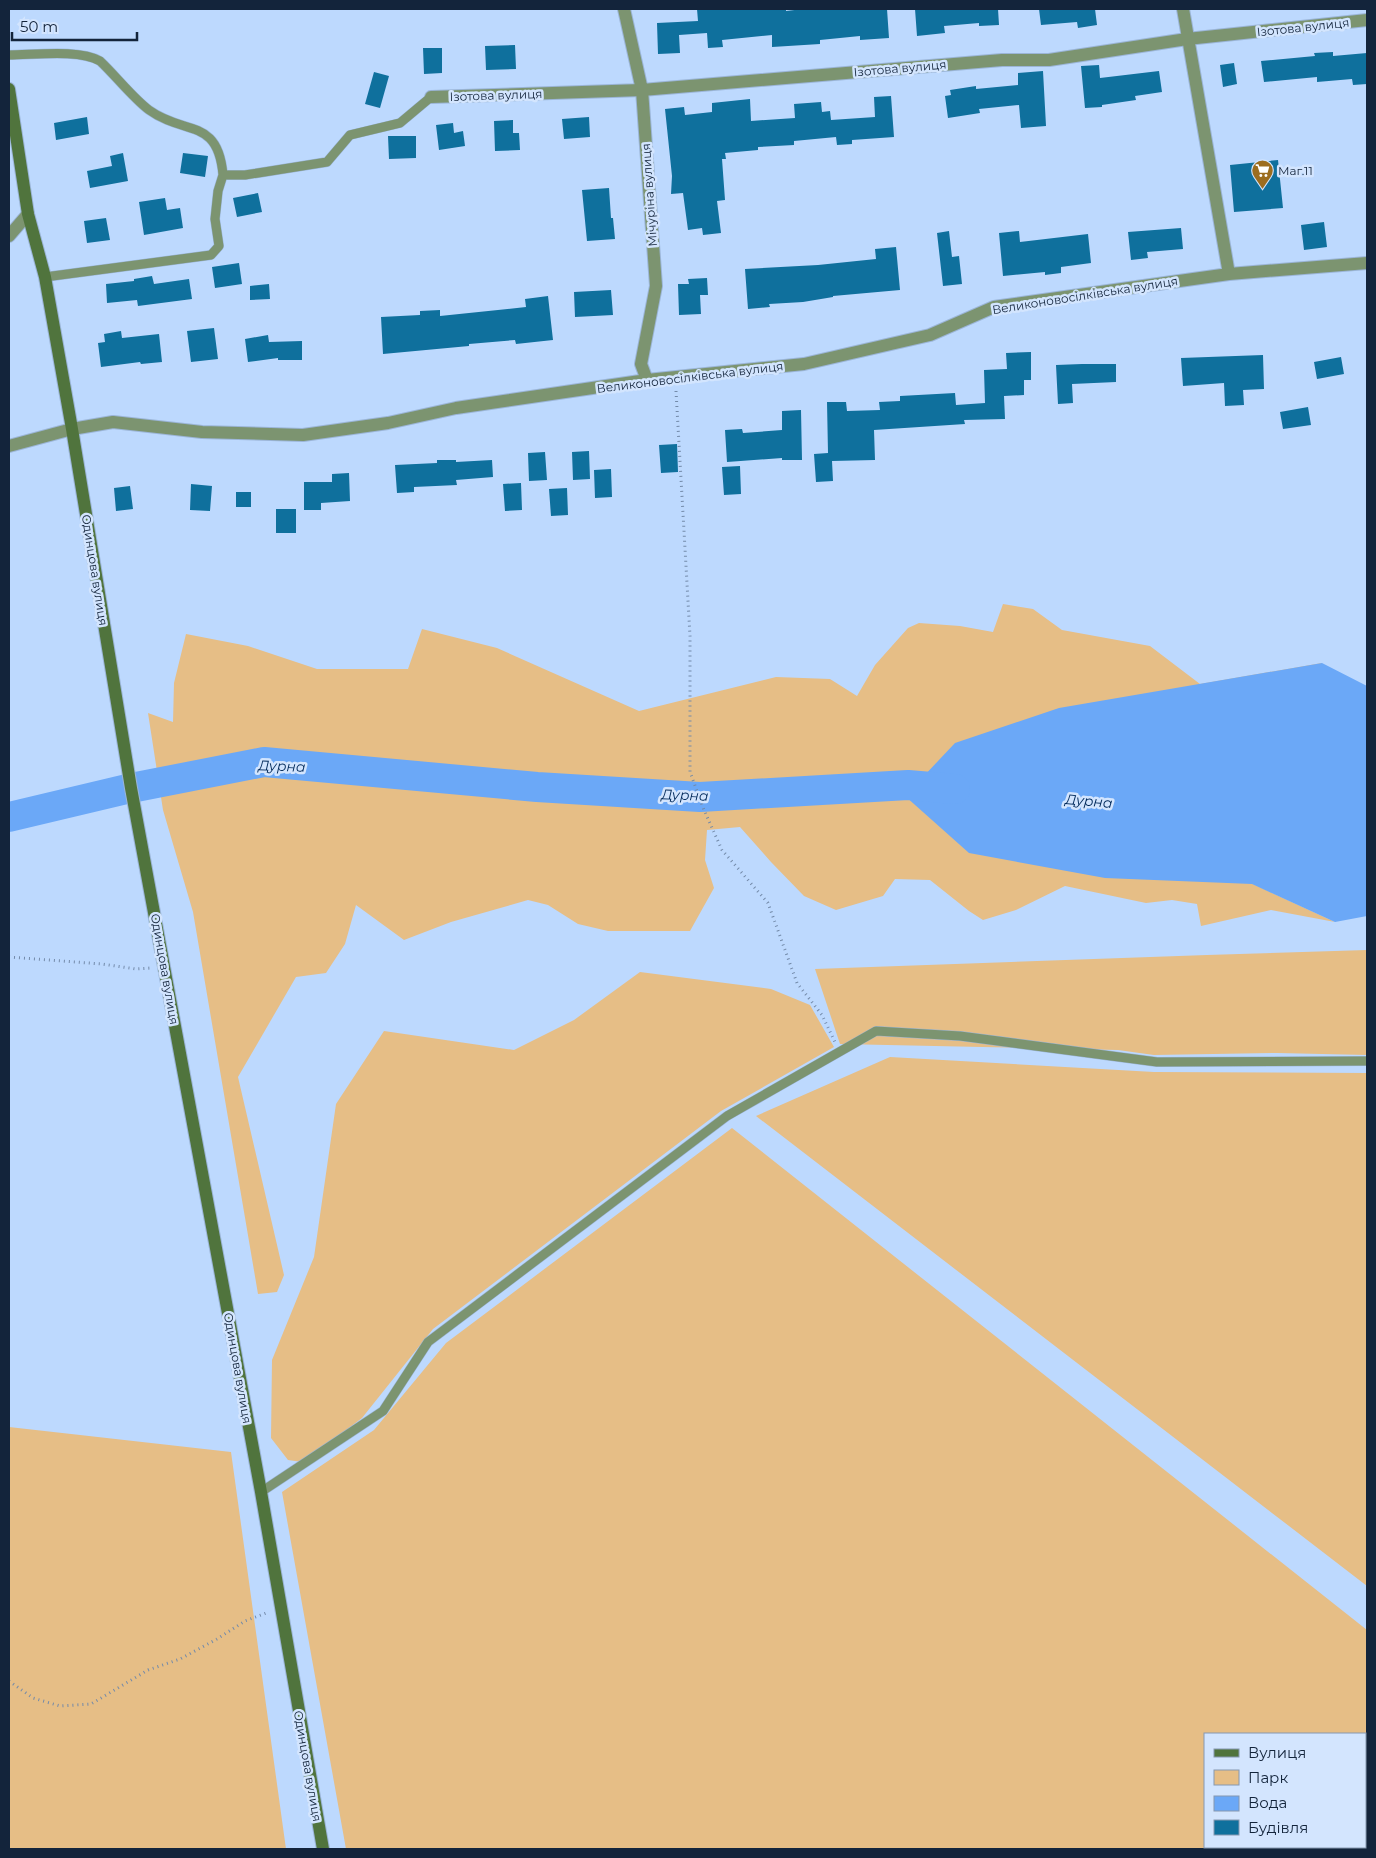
<svg xmlns="http://www.w3.org/2000/svg" width="1376" height="1858" viewBox="0 0 1376 1858" font-family="Montserrat,sans-serif">
<rect width="100%" height="100%" fill="#bdd9fe"/>
<path fill="#e6be86" fill-rule="evenodd" d="M1003,604L1033,609L1062,630L1150,646L1200,684L1322,663L1253,884L1335,922L1271,910L1201,926L1197,904L1172,900L1146,903L1065,886L1016,910L983,920L969,911L930,880L895,879L883,896L836,910L804,896L771,862L740,827L707,830L705,860L714,888L690,931H608L578,924L548,905L528,900L451,922L404,940L356,905L345,944L326,973L296,977L238,1077L284,1275L277,1292L258,1294L193,912L163,810L148,713L173,722L174,683L186,634L248,646L317,669H408L422,629L497,648L639,711L776,677L830,679L857,696L875,665L908,628L919,623L960,626L993,632Z
M1367,950V1055L1277,1053L1154,1055L1118,1050L840,1044L815,969L1207,955Z
M640,972L771,989L810,1005L834,1047L721,1111L433,1329L362,1418L323,1448L302,1462L288,1460L271,1438L272,1360L314,1257L336,1104L384,1031L514,1050L574,1020Z
M890,1057L1154,1072L1367,1073V1586L756,1116Z
M732,1128L1367,1630V1849H346L282,1492L374,1430L446,1343ZM1365,1734V1847H1205V1734Z
M9,1427L231,1452L286,1849H9Z"/>
<path fill="#6ba8f7" d="M1322,663L1367,686V916L1335,922L1252,884L1105,878L969,853L905,796L955,743L1059,708Z"/>
<g fill="none" stroke-linecap="round" stroke-linejoin="round">
<path stroke="#6ba8f7" stroke-width="30" d="M9,817L131,788L264,762L537,787L700,797L908,785L955,789"/>
</g>
<path fill="#0f709d" d="M697,9H747L748,10L786,9V11L803,9H887L889,38L860,40V36L820,40V44L772,47V35L722,40L723,47L708,48L707,33L679,35L680,53L658,54L657,23L698,21Z
M915,9H998L999,25L979,26V23L944,26L945,33L917,36Z
M1039,9H1095L1097,25L1078,28L1077,22L1041,25Z
M515,45L516,69L486,70L485,46Z
M423,48H442V73L424,74Z
M1333,52V56L1367,53V84L1353,85L1352,79L1317,82V77L1264,82L1261,61L1315,56L1314,53Z
M1234,63L1237,84L1223,87L1220,65Z
M1099,65L1100,78L1159,71L1162,92L1135,96L1136,100L1102,105V107L1085,108L1081,66Z
M1043,71L1046,126L1021,128L1019,105L979,109L980,113L948,118L945,96L951,95L950,90L976,86V89L1018,85V73Z
M374,72L389,76L380,108L365,104Z
M891,96L894,137L852,140V144L837,145L836,137L794,141V145L758,147V150L725,153L726,159H722L725,200L717,201L721,233L703,235L702,228L688,230L683,193L671,194L672,176L665,109L684,107L685,115L712,112V103L750,99L751,121L795,118L794,104L821,102L822,112L830,111L831,120L875,117L874,97Z
M87,117L89,134L56,140L54,123Z
M589,117L590,137L564,139L562,119Z
M513,120V133H519L520,150L495,151L494,121Z
M453,123L454,133L463,131L465,146L439,150L436,125Z
M388,136H416V158L389,159Z
M123,153L128,181L90,188L87,171L112,166L110,156Z
M183,153L208,156L205,177L180,173Z
M1278,160L1283,208L1234,212L1230,165Z
M609,188L611,218H613L615,239L587,241L582,190Z
M258,193L262,212L237,217L233,198Z
M165,198L167,210L180,208L183,228L144,235L139,202Z
M106,218L110,240L87,243L84,221Z
M1324,222L1327,247L1304,250L1301,225Z
M1181,228L1183,249L1147,252L1148,258L1131,260L1128,232Z
M949,231L952,257L959,256L962,284L943,286L937,233Z
M1019,231L1020,242L1088,234L1091,263L1061,267V273L1045,275V272L1003,276L999,233Z
M896,247L900,290L833,296V297L803,302L769,304L770,307L748,309L745,269L818,265L876,259L875,249Z
M239,263L242,284L215,288L212,267Z
M152,276L154,284L189,279L192,299L138,306L137,300L107,303L106,284L134,281V279Z
M707,278L708,295H700L701,314L679,315L678,284H689L688,279Z
M269,284L270,299L250,300V286Z
M611,290L613,315L575,317L574,292Z
M548,296L553,340L516,344L515,340L469,344V346L383,354L381,317L420,315V311L440,310V316L526,307L525,299Z
M214,328L218,359L191,362L187,331Z
M121,331L122,338L159,334L162,362L141,364L140,362L101,367L98,343L105,342L104,334Z
M268,335L269,342L302,341V360H278V358L248,362L245,339Z
M1031,352V380H1024V395L1004,396L1005,419L964,420L965,424L874,430L875,460L832,461L833,481L816,482L814,454L828,453L827,402H846L847,411L880,410L879,402L900,401V396L955,393L956,405L985,403L984,370L1007,369L1006,353Z
M1263,355L1264,389L1243,390L1244,405L1225,406L1224,383L1183,386L1181,358Z
M1341,357L1344,374L1317,379L1314,362Z
M1082,364H1116V382L1072,384L1073,403L1058,404L1056,365Z
M1308,407L1311,425L1283,429L1280,412Z
M801,410L802,460H782V458L727,462L725,430L742,429L743,433L782,430V411Z
M677,444L678,472L661,473L659,445Z
M589,451L590,479L573,480L572,452Z
M545,452L547,480L529,481L528,453Z
M437,460H456V462L492,460L493,477L456,480L457,485L414,487V492L397,493L395,465L437,463Z
M740,466L741,494L724,495L722,467Z
M611,469L612,497L595,498L594,470Z
M349,473L350,501L321,503V510H304V482H332V474Z
M521,483L522,510L505,511L503,484Z
M191,484L212,486L210,511L190,510Z
M130,486L133,509L116,511L114,488Z
M567,488L568,515L551,516L549,489Z
M236,492H251V507H236Z
M276,509H296V533H276Z"/>
<g fill="none" stroke-linecap="round" stroke-linejoin="round">
<defs>
<path id="service" d="M9,55C34,55 79,49 100,61C115,75 133,98 149,110C185,136 218,117 223,175
M45,277L211,255L219,246L215,219L218,191L223,175H245L327,162L350,135L400,123L431,97
M261,1492L383,1411L428,1342L727,1116L876,1031L960,1036L1157,1062L1367,1061"/>
<path id="minor" d="M624,9L642,90L656,286L641,364L647,380
M1183,9L1229,274
M431,97L642,90L1002,60H1049L1187,39L1367,20
M9,236L28,214
M9,446L72,429L113,422L202,432L303,435L388,423L456,408L647,380L804,364L930,335L994,307L1229,274L1367,263"/>
<path id="secondary" d="M9,89L28,214L45,277L72,429L131,788L261,1492L323,1849"/>
</defs>
<use href="#service" stroke="#9bb5d7" stroke-width="10"/>
<use href="#minor" stroke="#9bb5d7" stroke-width="14"/>
<use href="#secondary" stroke="#9bb5d7" stroke-width="14"/>
<path stroke="#738aa9" stroke-width="3" stroke-dasharray="1 4" stroke-linecap="butt" d="M676,391L690,636V772L704,810L722,850L768,903L797,983L822,1015L835,1042
M9,957L102,964L136,969L151,968
M9,1681L33,1698L60,1706L91,1704L148,1670L180,1659L217,1639L245,1621L269,1612"/>
<use href="#service" stroke="#7c9470" stroke-width="9"/>
<use href="#minor" stroke="#7c9470" stroke-width="12"/>
<use href="#secondary" stroke="#50743d" stroke-width="12"/>
</g>
<defs>
<symbol id="supermarket-pin" viewBox="-11 -11 22 30"><path d="M0 17L-7.5 6A9.5 9.5 0 1 1 7.5 6Z" fill="#9c6d1f" stroke="#d3e5fe"/><path d="M-6-5.5h2.5l.6 2H6L4.5 2H-2.5L-4.4-4H-6ZM-1.5 3.2a1.3 1.3 0 1 0 .1 0ZM3 3.2a1.3 1.3 0 1 0 .1 0Z" fill="#fff"/></symbol>
</defs>
<g fill-rule="evenodd">
<use href="#supermarket-pin" x="1250" y="158" width="25" height="34"/>
</g>
<g text-anchor="middle" dominant-baseline="central" stroke-width="5" stroke-linejoin="round" paint-order="stroke">
<g font-size="12" fill="#13243b" stroke="#d3e5fe">
<text transform="translate(1303 27) rotate(-6)">Ізотова вулиця</text>
<text transform="translate(900 68) rotate(-5)">Ізотова вулиця</text>
<text transform="translate(496 95) rotate(-2)">Ізотова вулиця</text>
<text transform="translate(649 195) rotate(-94)">Мічуріна вулиця</text>
<text transform="translate(1085 295) rotate(-9)">Великоновосілківська вулиця</text>
<text transform="translate(690 377) rotate(-7)">Великоновосілківська вулиця</text>
<text transform="translate(95 570) rotate(81)">Одинцова вулиця</text>
<text transform="translate(165 969) rotate(80)">Одинцова вулиця</text>
<text transform="translate(238 1368) rotate(80)">Одинцова вулиця</text>
<text transform="translate(308 1766) rotate(80)">Одинцова вулиця</text>
</g>
<g font-size="12" fill="#13243b" stroke="#d3e5fe" text-anchor="start">
<text x="1278" y="170">Маг.11</text>
</g>
<g font-size="14" font-style="italic" fill="#00295a" stroke="#d3e5fe">
<text transform="translate(282 766) rotate(2)">Дурна</text>
<text transform="translate(685 795) rotate(2)">Дурна</text>
<text transform="translate(1089 801) rotate(5)">Дурна</text>
</g>
</g>
<rect width="1376" height="1858" fill="none" stroke="#13243b" stroke-width="20"/>
<rect x="1204" y="1733" width="162" height="115" fill="#d3e5fe" stroke="#8698b0"/>
<rect x="1214" y="1749" width="25" height="8" fill="#50743d" stroke="#8698b0"/>
<text x="1248" y="1758" font-size="15" fill="#13243b">Вулиця</text>
<rect x="1214" y="1770" width="25" height="15" fill="#e6be86" stroke="#8698b0"/>
<text x="1248" y="1783" font-size="15" fill="#13243b">Парк</text>
<rect x="1214" y="1796" width="25" height="15" fill="#6ba8f7" stroke="#8698b0"/>
<text x="1248" y="1808" font-size="15" fill="#13243b">Вода</text>
<rect x="1214" y="1820" width="25" height="15" fill="#0f709d" stroke="#8698b0"/>
<text x="1248" y="1833" font-size="15" fill="#13243b">Будівля</text>
<path d="M12 32v8h125v-8" fill="none" stroke="#13243b" stroke-width="2.5"/>
<text x="20" y="32" font-size="15" fill="#13243b" stroke="#d3e5fe" stroke-width="4" paint-order="stroke">50 m</text>
</svg>
